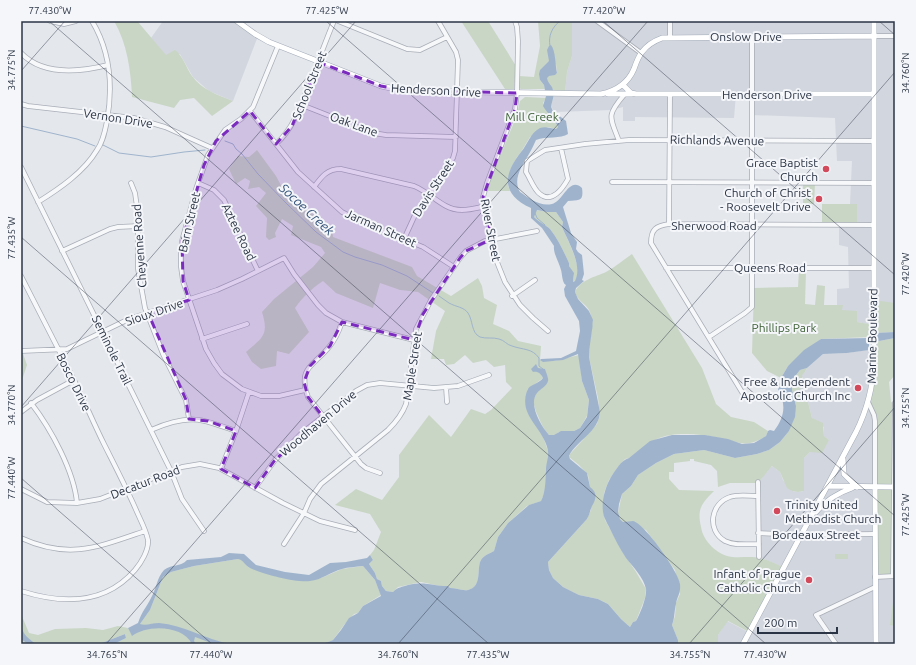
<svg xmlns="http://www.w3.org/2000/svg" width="916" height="665" viewBox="0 0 916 665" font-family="Ubuntu,sans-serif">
<rect width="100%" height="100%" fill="#e4e7ec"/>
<path fill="#d2d6de" d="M163,21H237L258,36L233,101L209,91L193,77L180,54L166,56L151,38Z
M572,21H895V303H885L874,325L857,322L842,310V306L837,305V289L849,288L848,247L839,245V225L857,204H850L852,161H837L835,118L752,115L753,94H736L734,118L635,117V121H623V107L612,110L555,112L551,107L554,95L565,94L567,72L572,56Z
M874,349L872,409L895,576V644H718V635L727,621L748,632L783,567L759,557L758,482L772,466L780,472L783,480L792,491L798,492L804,491V458L810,452L829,440L824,436V427L812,418L807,398L801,395L799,390L803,378L801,375L805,372L807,368L823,354L847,353Z"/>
<path fill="#c9d6c5" d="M114,21L138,22L166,55L175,50C184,57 186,68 192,76C202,90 218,95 233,101L212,116L194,98L180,100L174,108L132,97C131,71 127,43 114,21Z
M461,21H488L516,66L514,89H505Z
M538,21H572V56L567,72L565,94L554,92C552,86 546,84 547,77C550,74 554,76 557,73L556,64L540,80L544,85L545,89H521L519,88V76L534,77L540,46Z
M525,97L546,98L543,103L550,117L555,121L558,127L556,129L548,127L530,137L521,152L517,157L510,170L508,186L510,191H486L517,115L520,101Z
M257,150L276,176L283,189L281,194L299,210L306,209L332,228L333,237L412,267L417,276L451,296L478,278L482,286L484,298L497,305L493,324L509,331L518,341L541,346L540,360L555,361L579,355L582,381L589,400L587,416L580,428L574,431L559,432L555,435H549C544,430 541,423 538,416C531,401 532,394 546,384L548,377L536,371L541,374L543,378L527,390L549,454L546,472L545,492L541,501L527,506L508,523L498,537L494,551C489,554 484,555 481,560C476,570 483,586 468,590C462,591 456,588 450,588L448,586H440L421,582L398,587L393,592L386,591L382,586L381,581L377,579L375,573L369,564L373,560L370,555L374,550L381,532L370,514L335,505L356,489L382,500L399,477V455L429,415L451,437L471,409L485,414L491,410L512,388L506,382L505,365L494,367L486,360L473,363L465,355L454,364L446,365L444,359H431L436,331L445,311L418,292L400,290L380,283L373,308L336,293L323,281C311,289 303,297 295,308L309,332L289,354L277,351L276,366L261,369L252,362L246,352C263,337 269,335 262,312L274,299L313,267L325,253L321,247L291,235L293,226L282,219L275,233L276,237L269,240L266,237L267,218L256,206L266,193L259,187L248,189L250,181L245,178L236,184L229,169L238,156L249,157Z
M803,183H815L814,204H803Z
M822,204H857V225H822Z
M536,210L547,212H556L563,222L562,227C566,237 587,275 573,282L574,275L569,266V263C564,252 558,239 550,229C546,225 539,222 534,217Z
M632,254L702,368L716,404L731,417L754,422L768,431L766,436C744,449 741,442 719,438C702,434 673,431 657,439C648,443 638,452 629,458L625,459L618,467L609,480L604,493L603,511L605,520L624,554L636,572L646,589L645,598L636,621L633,622L630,627L621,619L608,604L598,599L579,595L563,587L553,578L549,570L548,562L587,519L591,510L590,488L588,475L579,465L569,457L570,454L590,432L597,424L600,415L598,398L589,357C588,342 595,328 590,312C587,304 577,301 575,292C580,280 595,277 606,272C615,267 623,260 632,254Z
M799,270H806L805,304L815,305L817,285L825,286L824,305H843L842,310L857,311V322L869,324V337L821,339L788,366L781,378L767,371L752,353L754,288L798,287Z
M873,300L895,303V332L874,333Z
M895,338V375L889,382L891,402L894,403L893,576L875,577V421L868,402L871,392L874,342Z
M21,342L22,351L27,365L21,383Z
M807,368L805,372L802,375C804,382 798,387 801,395L807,398L812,418L823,423L824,436L829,440L822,453L810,452L804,458V491L798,492L792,491L787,488L780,472L772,466L758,483H730L718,487L717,471L711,465L694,461V459H690V461L674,463V472H669V479L679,490L714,491C701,504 697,509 701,527C703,541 717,555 732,557C741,558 751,556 760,558C768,560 776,564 783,567L749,632L728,621L718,635V644H678V640L672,625L675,616L676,603L680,594L675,570L646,530L623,522L620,519L618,513L622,494L631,486L638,475L656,463L674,454L704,450L735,458L757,454L769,450L780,442L789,431L796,406L792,390V382L796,375L800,370Z
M835,554H848V559H835Z
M238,559L243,560L248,567L289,579L321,578L342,569L363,566L375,580L381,595L363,606L358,613L354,614L344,625L333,640L323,644H114L126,638L125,634L99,644H21V614L29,633L38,635L55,629L86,628L103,630L118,626L128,628L132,635L150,610L163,577L171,572L194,566Z
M895,587V626L890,625Z"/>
<path fill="#9fb4cc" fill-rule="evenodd" d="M551,45C556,52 555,64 557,73L555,75L549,76L547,78C548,84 552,85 553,90C555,95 552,101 551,107L553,111L566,121L568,134C561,139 546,136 536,140C534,144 532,149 529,154C523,164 512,179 520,192C529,198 540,207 552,204C563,202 569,176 582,188C584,202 579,200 568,201L563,207L571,233L577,242L576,249L578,252L582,255L584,274L582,280L584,281L576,288L575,292L578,299L589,311L593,320C592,323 593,326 592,330C591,339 589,347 589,357L600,412C599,432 577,440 569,456L570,459L587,473L590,487C598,493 596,499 592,506C590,510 590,514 587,519L548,562L549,570L553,578L563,587L579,595L598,599L608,604L621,619L630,627L633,622L636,621C640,614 647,597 646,589C644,578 633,567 626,558C620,549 615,539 610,529C609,526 607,524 606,521C599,509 604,489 611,477C615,471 621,460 629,458L650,441L672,435H705L728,439L742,444L754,443L766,436L768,431L770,430L774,431C784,418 787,405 778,390L781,378L788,366L804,350L821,339L869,338V350L847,353L823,354L807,368L800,370L796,375L792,382V390L796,406L795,417L789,431L780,442L769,450L757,454L735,458L704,450L674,454L656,463L638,475L631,486L622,494L619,504L618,512L620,519L623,522C627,522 630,521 633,521C644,523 679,572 680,584C681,594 677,596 676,604C674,612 675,617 672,625L678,640V644H323L333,640L341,630L349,618L358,613L363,606L381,596L375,580L363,566C356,567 348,567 342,569C331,572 321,580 310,581C296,583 262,574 250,568C244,565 245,561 238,559L194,566L171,572L163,577L150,610L140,624C146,626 152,623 159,623C184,625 205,639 230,644H214L195,637L194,641L196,644H192C183,625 147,624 132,636L128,628L138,623C142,611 146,608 151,598C156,590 157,577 164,570C171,564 181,567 187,560L221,557L229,553L244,554L256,565L285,572L309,575L330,563L346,562L367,558L370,555L373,560L369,564L375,573L377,579L381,581L382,586L386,591L393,592C398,587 402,587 408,585C426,581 431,586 448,586L450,588C456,588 462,591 468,590C483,586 476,569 481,560C484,555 489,554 494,551L498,537L508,523L529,505L541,501C546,491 545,481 546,471C546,459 551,457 546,444C539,425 519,414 527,391C529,384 539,384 543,378C541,374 538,371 533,372L531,369L536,364L538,368L545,369C546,373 549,378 548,381C547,386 540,389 537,393C528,404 541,426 549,435H554L561,431H574L580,428L587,417L589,400L582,381L578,354L563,360L543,362L540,360L541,359L561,358L576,351L580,331L579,321L565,296L564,289L566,285C565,284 564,284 564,283C562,279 562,273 561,270C559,262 553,253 554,246L542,228L531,218V208C501,194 503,175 521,152C528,144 530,133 540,128C545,126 551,128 556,129L558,127C556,121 547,113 543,106L546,96L544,85L540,80L539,74L540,70L549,61L547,50L549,46ZM537,210L547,212H556L563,222L562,227C568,241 583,266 575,281L573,282L574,273L569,266V263C564,252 558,239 550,229C546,225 539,222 534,217Z
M895,332V338L874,342V333Z
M21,621C22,625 21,628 23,631C25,637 32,640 35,644H28L21,639Z
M125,634L126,638L114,644H99Z"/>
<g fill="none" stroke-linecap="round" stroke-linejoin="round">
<path stroke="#9fb4cc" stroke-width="1" d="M550,46C548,36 552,27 560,21
M21,126L77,139L95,146
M225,141L233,144L236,149L242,154L258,174L286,203L316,232L343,252L355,257L382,265L407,276L433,293
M103,145L119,153L151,157L184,152L205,150
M535,213L537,218L545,225
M439,296C442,298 446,301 449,303C456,307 464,307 468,313C473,320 471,333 480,337C486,339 493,337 499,339C504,340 507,345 512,346C523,350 532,348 539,358V366L543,369"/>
<defs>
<path id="minor" d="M50,21L64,24L76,21
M338,21L407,49L420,50L447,37
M515,21L517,27L518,41L517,93L515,109L487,183L483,197L497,262L505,282L520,305L533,318L548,331
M597,21L641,53
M670,21V37
M874,36H895
M278,46L253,107L241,119L225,130L208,155L196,189L182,241L181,254V267L183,281L206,349L214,363L222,374L242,389L261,396H279L305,390
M21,53C43,76 80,72 108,65
M21,104L28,106L134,118L165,127L212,148
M302,105L373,133L386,135L456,137
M250,111L298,172L342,212L364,223L423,247L454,267
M619,141C610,117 606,116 624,95
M276,144C295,127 302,102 311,79C319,60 326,40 334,21
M561,148L568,179C563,188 552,204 540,194C534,190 530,178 526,172L527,161L545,150L585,144L629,140L874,141
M21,167L171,471L182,499L204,531
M612,182L873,183
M131,183L135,193L138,214V269L145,308L163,354L186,400L189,419
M198,183L214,190L224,200L258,271
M314,187C322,176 327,169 341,169L414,186C426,191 435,200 446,206C458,213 474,209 485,206
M38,202C59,189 84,172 97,150C103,142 105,131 107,121C113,87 110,51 92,21
M669,224L670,95
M404,239L415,215L453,158L455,151L458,60L456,52L438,21
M62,251L110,229L118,227L139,226
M666,268H873
M21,276C38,310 56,344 73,378C84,400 93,422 104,444C115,466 127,489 137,512C141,521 146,530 148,540C149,550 141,563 135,570C105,605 62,604 21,591
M512,296L535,280
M342,322C339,331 335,340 329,347C314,366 297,367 308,397L361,464L366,468L380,473
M709,337L745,313L752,307V36
M202,339L247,324
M21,351L67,349L129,319L217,290L242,279L284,258L294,274L318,305L326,313L342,322L414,340
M446,387L447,402
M745,397L651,243C651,229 656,226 669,224L874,225
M868,402L874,415L875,421V487
M31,403C51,429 74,471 77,503
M21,412L37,400L74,380
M151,430C188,414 199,418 236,431
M221,469L236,431L249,392
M758,482L759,557
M255,488L275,460L302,433L356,391L367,385L380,383L434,388L458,386L489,375
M21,489L47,502L77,503L100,499L182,467L200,464L219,468L283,503L320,521L355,530
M758,496C750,496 738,494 730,497C711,503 706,530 725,541C735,546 747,544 759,544
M758,533L801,535L874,534
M21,538C69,560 98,547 145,531
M284,544L304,513L310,499L321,484L388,430C396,422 402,415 406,404L416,329L431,300L460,258L466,251L485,241L537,231
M893,576L895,403
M875,577L895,576
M836,644L816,615L875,587"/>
<path id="major" d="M237,21L255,34L269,42L381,86L405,91L601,94C616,91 628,83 634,69C636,63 638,57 642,52C647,45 654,41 662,38L874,36
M623,85L631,93L636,94H874
M608,94H632
M843,459L844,474L857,487
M828,486L895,487
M875,487L876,642L877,644
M816,512C826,500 838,493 852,488
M743,644L856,432C867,410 873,387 874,362V21"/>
</defs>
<use href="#minor" stroke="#a9aeb7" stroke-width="5.5"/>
<use href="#major" stroke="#a3abb8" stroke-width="6"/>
<use href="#minor" stroke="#f7f8fa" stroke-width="4"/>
<use href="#major" stroke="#fff" stroke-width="5"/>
</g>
<path fill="#7b2cbf" fill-opacity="0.2" stroke="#7b2cbf" stroke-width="3" stroke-dasharray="8 5" stroke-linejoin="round" d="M318,62L381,86L402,90L517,93L515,109L483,197L492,239L466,251L460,258L423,314L414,340L342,322L330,346L310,366L304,382L308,397L323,417L275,460L255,488L221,469L236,431L208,421L189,419L186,400L148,313L189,300L183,281L182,241L204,165L216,141L250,111L276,144L292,126Z"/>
<path fill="none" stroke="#2b3445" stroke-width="1" stroke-opacity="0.45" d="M49,21L766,644M326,21L895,516M603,21L895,275M879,21L895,35M21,71L65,21M21,237L489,644M21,407L356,21M21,478L212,644M106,644L648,21M398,644L895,72M689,644L895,407"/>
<g fill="#d1495b" stroke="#f4f6f9" stroke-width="1.5">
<circle cx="826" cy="169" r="4"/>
<circle cx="819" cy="199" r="4"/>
<circle cx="858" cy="388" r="4"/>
<circle cx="777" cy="511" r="4"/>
<circle cx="809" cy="580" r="4"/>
</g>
<g text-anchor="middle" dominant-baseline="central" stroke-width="4" stroke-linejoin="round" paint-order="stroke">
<g font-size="12" fill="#2b3445" stroke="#f4f6f9">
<text x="746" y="36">Onslow Drive</text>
<text transform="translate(309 85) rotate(-68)">School Street</text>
<text transform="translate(436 90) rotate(3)">Henderson Drive</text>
<text x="767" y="94">Henderson Drive</text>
<text transform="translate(118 118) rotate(9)">Vernon Drive</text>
<text transform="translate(354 124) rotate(20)">Oak Lane</text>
<text transform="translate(717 140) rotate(1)">Richlands Avenue</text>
<text transform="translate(433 188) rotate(-57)">Davis Street</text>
<text transform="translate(189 222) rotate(-77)">Barn Street</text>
<text x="714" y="225">Sherwood Road</text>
<text transform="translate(381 228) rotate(24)">Jarman Street</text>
<text transform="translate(491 230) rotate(79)">River Street</text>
<text transform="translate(239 232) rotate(64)">Aztee Road</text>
<text transform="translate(139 246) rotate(-94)">Cheyenne Road</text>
<text x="770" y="267">Queens Road</text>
<text transform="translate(154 312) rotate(-19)">Sioux Drive</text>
<text transform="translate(872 336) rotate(-89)">Marine Boulevard</text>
<text transform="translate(112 350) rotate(64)">Seminole Trail</text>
<text transform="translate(412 366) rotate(-81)">Maple Street</text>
<text transform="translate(74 382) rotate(64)">Bosco Drive</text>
<text transform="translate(318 423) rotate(-40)">Woodhaven Drive</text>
<text transform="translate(145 482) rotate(-21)">Decatur Road</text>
<text x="816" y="534">Bordeaux Street</text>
</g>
<g font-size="12" fill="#3f6138" stroke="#f4f6f9">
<text x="532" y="116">Mill Creek</text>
<text x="784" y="327">Phillips Park</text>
</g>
<g font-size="12" fill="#2b3445" stroke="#f4f6f9" text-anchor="end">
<text x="818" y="162">Grace Baptist<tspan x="818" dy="14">Church</tspan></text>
<text x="811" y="192">Church of Christ<tspan x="811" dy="14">- Roosevelt Drive</tspan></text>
<text x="850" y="381">Free &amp; Independent<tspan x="850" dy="14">Apostolic Church Inc</tspan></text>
<text x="785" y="504" text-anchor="start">Trinity United<tspan x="785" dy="14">Methodist Church</tspan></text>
<text x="801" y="573">Infant of Prague<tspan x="801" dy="14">Catholic Church</tspan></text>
</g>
<g font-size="13" font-style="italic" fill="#34527a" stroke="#f4f6f9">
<text transform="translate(307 209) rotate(43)">Socoe Creek</text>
</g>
</g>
<rect width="916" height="665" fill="none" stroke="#f4f6f9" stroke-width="44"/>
<path d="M758 627v6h79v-6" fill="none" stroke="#2b3445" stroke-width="2"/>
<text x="764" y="627" font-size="12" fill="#2b3445" stroke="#f4f6f9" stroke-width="3" paint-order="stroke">200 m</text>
<rect x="22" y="22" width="872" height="621" fill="none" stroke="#2b3445" stroke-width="1.5"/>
<g font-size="10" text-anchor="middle" fill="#2b3445">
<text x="50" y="14">77.430°W</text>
<text x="327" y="14">77.425°W</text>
<text x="604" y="14">77.420°W</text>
<text transform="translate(11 70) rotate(-90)" y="4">34.775°N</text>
<text transform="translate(905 73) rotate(-90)" y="4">34.760°N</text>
<text transform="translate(11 238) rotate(-90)" y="4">77.435°W</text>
<text transform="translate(905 274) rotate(-90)" y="4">77.420°W</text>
<text transform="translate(11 405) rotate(-90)" y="4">34.770°N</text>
<text transform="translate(905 408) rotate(-90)" y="4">34.755°N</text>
<text transform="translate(11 478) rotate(-90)" y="4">77.440°W</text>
<text transform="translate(905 515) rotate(-90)" y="4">77.425°W</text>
<text x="107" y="658">34.765°N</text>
<text x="211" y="658">77.440°W</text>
<text x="398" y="658">34.760°N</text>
<text x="488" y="658">77.435°W</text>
<text x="690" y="658">34.755°N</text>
<text x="765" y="658">77.430°W</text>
</g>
</svg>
